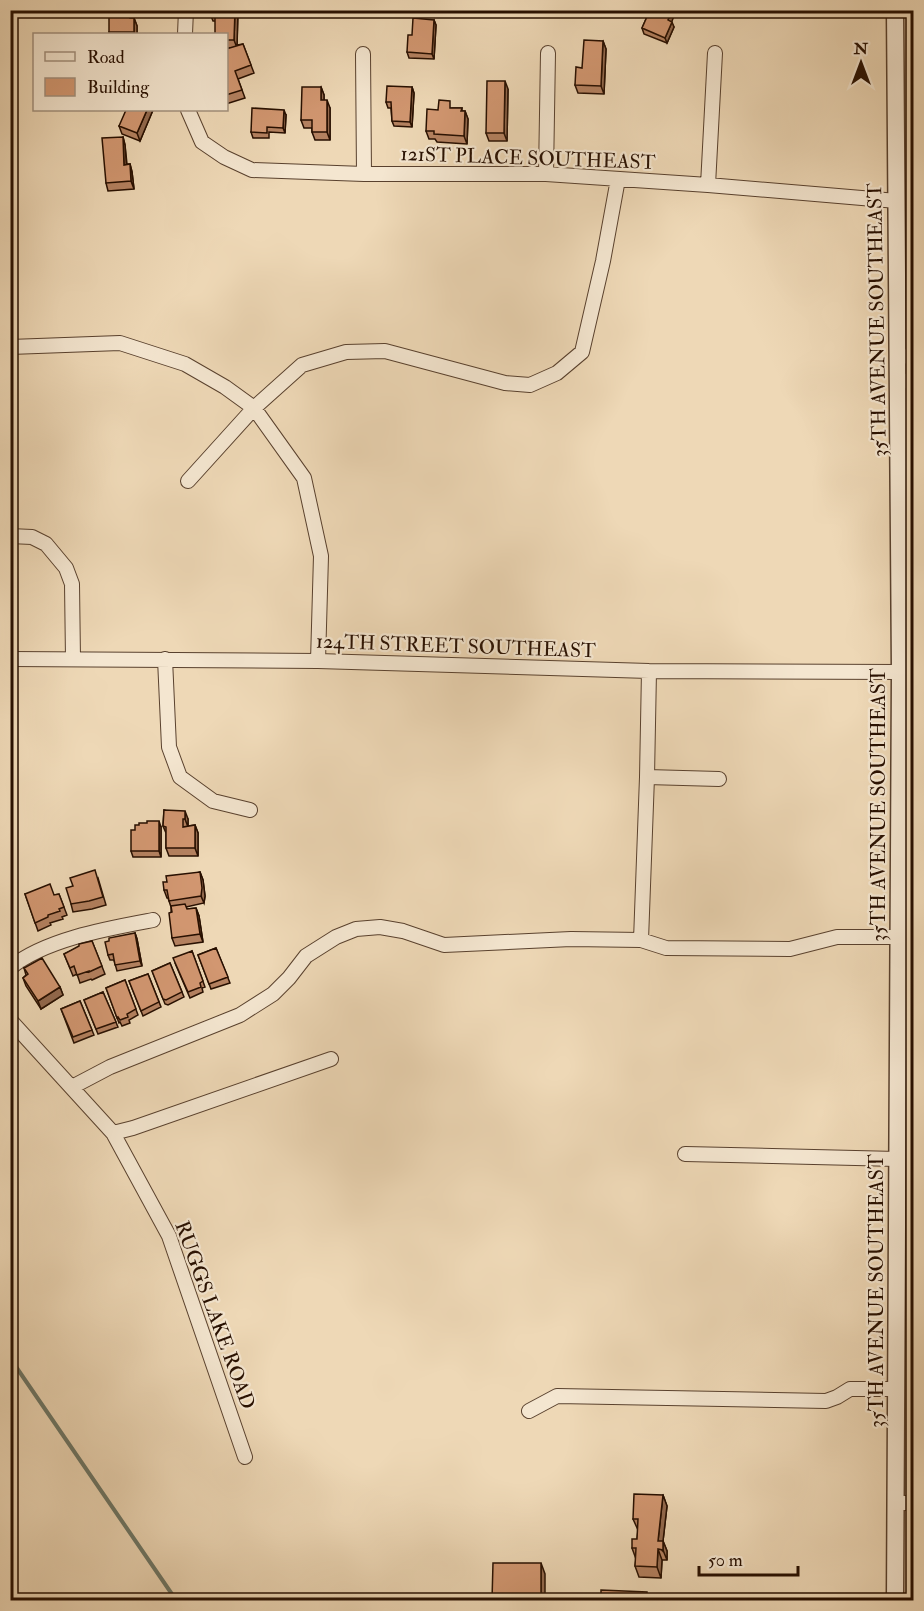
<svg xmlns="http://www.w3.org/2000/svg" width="924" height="1611" viewBox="0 0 924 1611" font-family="'IM FELL Double Pica',serif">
<rect width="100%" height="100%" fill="#eed8b6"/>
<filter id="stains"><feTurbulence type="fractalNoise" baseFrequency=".00333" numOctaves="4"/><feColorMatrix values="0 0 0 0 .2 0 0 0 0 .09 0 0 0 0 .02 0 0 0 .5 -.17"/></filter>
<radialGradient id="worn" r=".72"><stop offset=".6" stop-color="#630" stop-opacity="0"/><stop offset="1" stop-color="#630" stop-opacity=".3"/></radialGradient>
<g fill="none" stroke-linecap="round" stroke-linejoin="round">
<path stroke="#6c7666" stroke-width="4" d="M10,1358L176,1600"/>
<defs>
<path id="minor" d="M185,34L186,10
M363,54L364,174
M188,110L202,142L224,157L252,170L364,174H546L708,185L897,201
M546,174L548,53
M708,185L715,53
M10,347L120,343L185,364L225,387L254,408L302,365L346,352L385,351L505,383L530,385L557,373L582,352L603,261L618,179
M899,356L914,357
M899,381H914
M188,481L254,408L304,478L321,556L318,661
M10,536L32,537L46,544L66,568L72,584L73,659
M899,589H914
M10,659L318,661L649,671L900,672
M165,659L169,747L180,777L213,801L250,810
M647,777L719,779
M641,940L647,777L649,671
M10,968C45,939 110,928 153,920
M10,1020L113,1133L169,1236L245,1457
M72,1087L110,1067L240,1015L273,994L289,978L306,956L336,937L356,929L380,927L403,931L444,945L571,939L641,940L666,948L790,949L837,937H914
M113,1133L133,1128L331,1059
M685,1154L897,1159
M529,1411L557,1396L826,1401L837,1397L850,1389H896
M896,1503H914"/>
<path id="tertiary" d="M895,1600L900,672L895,10"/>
</defs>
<use href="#minor" stroke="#59412e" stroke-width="16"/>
<use href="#tertiary" stroke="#59412e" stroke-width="19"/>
<use href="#minor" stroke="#f4e6d0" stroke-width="14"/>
<use href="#tertiary" stroke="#f4e6d0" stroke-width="16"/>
</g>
<path fill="#b58261" stroke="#270f00" stroke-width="1.5" d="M133,10V18H134L137,26V34H110L109,32Z
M210,10H238L237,45L243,44L254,73L238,79L245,98L226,104V49L231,48H226V34L215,21H213L210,13Z
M650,10H676L671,22L674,27L667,43L644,34L642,28Z
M690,10H724V14L692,17Z
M434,20L436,25L434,59L409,58L407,52Z
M603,41L606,49L604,94L578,93L575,85L582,68Z
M321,87L324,95V100L330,108V140H315L312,132V128H304L301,120Z
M412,87L414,93L412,127L394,126L392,121L391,108H388L386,102Z
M508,89L507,141H489L486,133Z
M453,108H462V111H465L468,119L467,144L437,142L435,139H429L426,131L438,110Z
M153,110L140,141L122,134L119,126Z
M286,115L285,133L269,132V138H253L251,132Z
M123,137L125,145L127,164H130L132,172L134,189L108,191L106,183Z
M164,810L188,819V826L195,825L198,833V856H169L166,848V833L163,826Z
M161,827V857H133L131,851Z
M200,872L203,880L205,896L204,903L186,907L187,909L196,908L199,916L203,942L175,946L172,938L171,907L168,898H167L164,890L167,882Z
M98,878L106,905L92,909L73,912L71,904Z
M25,894L54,895L59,894L67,915L62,917L63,919L50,923L51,925L38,931Z
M135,933L137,939L142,966L117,971L114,960H110L108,955Z
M92,941L105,974L92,980L91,979L80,983L77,974L73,976L64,954Z
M216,948L230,983L211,989L198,955Z
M192,951L205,987L202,988L203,992L190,998L175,963Z
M170,963L184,997L168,1005L165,1004L152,971Z
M24,968L60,987L63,995L41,1009L26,986L23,978L26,975Z
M148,974L161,1007L143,1016L129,981Z
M125,980L138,1015L129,1020L130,1023L122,1026L120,1022L119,1023L106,988Z
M103,992L118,1027L98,1034L84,1000Z
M80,1001L94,1035L74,1043L61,1009Z
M663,1495L667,1506L663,1541L667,1551V1560H662L661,1578L639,1577L635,1566L636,1559L632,1548L637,1539L638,1530L633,1519Z"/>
<path fill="#936a4f" stroke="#270f00" stroke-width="1.5" d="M130,10H133V26L130,18Z
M235,10H238L237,48L234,40Z
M410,10H421L413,17Z
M672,10L676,11L670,26L668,20Z
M134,18L137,26V34H135L134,32Z
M434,20L436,25L434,59L432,54Z
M672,22L674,27L667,43L665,38Z
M603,41L606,49L604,94L601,86Z
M505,81L508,89L507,141L504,133Z
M321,87L324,95V108L321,100Z
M412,87L414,93L412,127L410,122Z
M327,100L330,108V140L327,132Z
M147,110H153L140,141L137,133Z
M284,110L286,115L285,133L283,128Z
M465,111L468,119L467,144L464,136Z
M123,137L125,145L127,173L124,165Z
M130,164L132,172L134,189L131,181Z
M185,811L188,819V827L185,819Z
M159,821L161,827V857L159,851Z
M195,825L198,833V856L195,848Z
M200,872L203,880L205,896L204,903L201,896Z
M196,908L199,916L203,942L200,934Z
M135,933L137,939L142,966L140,961Z
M60,987L63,995L41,1009L38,1001Z
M663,1495L667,1506L662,1550L658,1541Z
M663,1541L667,1551V1560L663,1550Z
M658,1549L662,1560L661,1578L657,1567Z
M541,1563L545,1574V1600H541Z"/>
<path fill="#d29771" stroke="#270f00" stroke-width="1.5" d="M109,10H130V18H134V32H109Z
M210,10H235L234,40H226V34H215V13H210Z
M650,10H672L668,20L672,22L665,38L642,28Z
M690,10H706L690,12Z
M413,18L434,20L432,54L407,52L408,35H412Z
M584,40L603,41L601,86L575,85L576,67L582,68Z
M243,44L251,65L235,71L242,90L226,95V49Z
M487,81H505L504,133H486Z
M387,86L412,87L410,122L392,121L391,102H386Z
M302,87H321V100H327V132H312V120H301Z
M439,100L450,101V108H462L461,111H465L464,136L434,134V131H426L427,109L438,110Z
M252,108L284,110L283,128L267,127V133L251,132Z
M126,110H147L137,133L119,126Z
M123,137L124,165L130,164L131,181L106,183L102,138Z
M164,810L185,811V819H183V827L195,825V848H166V827L163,826Z
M147,821H159V851H131V830H135V825H139V823H147Z
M95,870L103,897L89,901L71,904L66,888L73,886L70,878Z
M200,872L202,888L201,896L169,901L167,890H164L163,882H167L166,876Z
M50,884L54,895L59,894L64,907L59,909L60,911L48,915V917L35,923L25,894Z
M185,904L187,909L196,908L200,934L172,938L169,913L172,912L171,906Z
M135,933L140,961L115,965L113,954L108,955L105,942L109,941V938Z
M92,941L102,966L89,972V971L77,975L74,966L70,968L64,954L79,946V944Z
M216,948L228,977L209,984L198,955Z
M192,951L203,981L200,983L201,987L188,992L173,958Z
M42,958L60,987L38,1001L23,978L28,974L24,968Z
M170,963L182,992L166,1000L163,999L152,971Z
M148,974L159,1002L141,1011L129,981Z
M125,980L136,1009L127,1014L128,1017L120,1020L118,1017L117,1018L106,988Z
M103,992L116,1022L96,1029L84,1000Z
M80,1001L92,1030L73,1037L61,1009Z
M634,1494L663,1495L658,1541H663V1550L658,1549L657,1567L635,1566L636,1548H632V1539H637L638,1519H633Z
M493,1563H541V1600H492Z
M601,1590L647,1592V1600H601Z"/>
<g text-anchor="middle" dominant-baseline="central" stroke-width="4.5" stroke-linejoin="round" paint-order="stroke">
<g font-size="20" fill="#270f00" stroke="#f4e6d0">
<text transform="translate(528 158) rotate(2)">121ST PLACE SOUTHEAST</text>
<text transform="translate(877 320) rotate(-91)">35TH AVENUE SOUTHEAST</text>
<text transform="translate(456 646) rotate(2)">124TH STREET SOUTHEAST</text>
<text transform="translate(878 805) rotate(-90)">35TH AVENUE SOUTHEAST</text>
<text transform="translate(876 1291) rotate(-90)">35TH AVENUE SOUTHEAST</text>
<text transform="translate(215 1315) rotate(70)">RUGGS LAKE ROAD</text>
</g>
</g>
<rect width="924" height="1611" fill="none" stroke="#eed8b6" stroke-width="36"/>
<rect x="12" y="12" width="900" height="1587" fill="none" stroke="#270f00" stroke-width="3"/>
<rect x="18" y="18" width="888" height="1575" fill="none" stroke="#270f00" stroke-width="1.5"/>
<rect x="33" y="33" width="195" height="78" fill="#f4e6d0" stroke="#a2907d" stroke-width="1.5"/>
<rect x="45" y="52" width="30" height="9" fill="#f4e6d0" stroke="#a2907d" stroke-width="1.5"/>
<text x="87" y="63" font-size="18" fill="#270f00">Road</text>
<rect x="45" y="78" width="30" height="18" fill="#d29771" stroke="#a2907d" stroke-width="1.5"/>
<text x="87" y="93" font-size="18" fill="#270f00">Building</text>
<g transform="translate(861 63)" stroke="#f4e6d0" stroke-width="4.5" paint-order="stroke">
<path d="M0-4.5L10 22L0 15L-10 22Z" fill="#270f00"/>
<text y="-9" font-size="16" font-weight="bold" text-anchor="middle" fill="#270f00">N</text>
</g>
<path d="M699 1566v9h99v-9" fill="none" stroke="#270f00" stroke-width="3"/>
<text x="708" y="1566" font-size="18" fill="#270f00" stroke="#f4e6d0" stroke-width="4.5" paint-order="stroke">50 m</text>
<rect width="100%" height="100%" filter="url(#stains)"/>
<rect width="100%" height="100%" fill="url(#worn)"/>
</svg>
